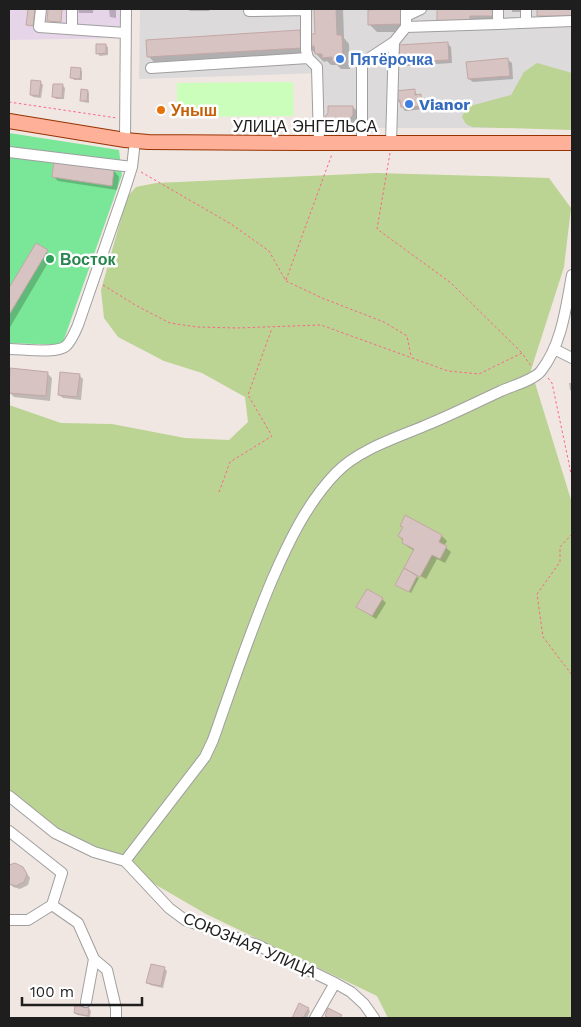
<svg xmlns="http://www.w3.org/2000/svg" width="581" height="1027" viewBox="0 0 581 1027" font-family="'Work Sans',sans-serif">
<rect width="100%" height="100%" fill="#f0e7e2"/>
<path fill="#dcdadb" d="M140,9H572V128H321V73L139,79Z"/>
<path fill="#e6d4e9" d="M9,9H122L121,38L9,40Z"/>
<path fill="#bbd393" d="M537,63L572,73V130L472,127L466,124L462,117L465,110L470,106L511,95L524,72Z
M376,173L549,178L571,208L564,267L531,370L572,503V1018H388L377,996L206,914L53,825L9,789V405L61,423L112,424L185,438L229,440L248,422L245,397L202,373L164,361L118,337L104,318L101,290L127,197L136,187L156,183Z"/>
<path fill="#ccfebb" d="M293,82L294,116L177,117V83Z"/>
<path fill="#79e698" d="M9,133L119,150L122,175L62,345L9,343Z"/>
<path fill="#0003" d="M78,9H93V13H79Z
M109,9H116V18L110,17Z
M187,9H210L209,11H190Z
M316,9H343L344,38L349,44L350,69H341L337,65H331L327,61L324,62L308,46L316,35Z
M380,9H401L410,32H377L369,24L380,11Z
M438,9H501L502,23L438,21Z
M512,9H521V12H512Z
M538,9H572V23H546L538,15Z
M300,32L305,37L306,53L154,62L149,57Z
M447,43L451,47L452,63L405,66L402,62Z
M105,45L108,47V55L100,56L97,53Z
M508,60L512,63L513,79L473,82L469,79Z
M80,69L82,71V80H74L72,78Z
M41,83L43,85L41,98L33,97L31,94Z
M63,86L65,88L64,99H56L53,96Z
M414,90L418,96H420L424,99L425,109L405,111L397,99Z
M87,91L89,93V103L83,102L81,100Z
M353,107L357,111V119L353,123H333L326,116Z
M55,162L114,171L119,177L117,190L58,181L53,176Z
M36,245L52,256L9,329V290Z
M11,370L47,373L52,378L50,401L14,397L9,392Z
M79,375L83,379L81,400L63,398L59,395Z
M569,383H572V392L570,390Z
M406,517L442,536L447,541L444,546L451,552L445,563L437,559L425,581L426,579L410,570V573L419,578L411,593L397,584L415,551L408,547L399,536L404,528Z
M382,599L386,603L376,619L358,607Z
M15,865L23,868L30,878L28,885L20,889L13,887L9,883V868Z
M165,969L167,971L163,988L150,985L148,982Z
M89,1009L91,1011L90,1017L77,1015L75,1013Z
M308,1009L310,1011L307,1018H293Z"/>
<path fill="#d7c4c2" stroke="#c3a7a4" d="M28,9H35L33,26L26,25Z
M48,9H62L61,22L47,21Z
M314,9H336L337,35H342L343,61L332,62V57L322,58V54H315L314,46H307L306,34H315Z
M379,9H402V24L368,25V10Z
M437,9H494V16H470V21H437Z
M537,9H572V16H537Z
M300,30L301,48L147,57L146,40Z
M448,42L449,60L400,62L399,45Z
M96,44H106V53L96,54Z
M508,58L510,76L468,79L466,62Z
M71,67L81,68L80,79L70,78Z
M31,80L41,81L39,96L30,95Z
M53,84H63L62,98L52,97Z
M81,89L88,90L87,101H80Z
M415,89V95L421,94L422,106L401,107L400,100H396L395,91Z
M328,106H353V115L349,120H328L325,117L328,113Z
M54,161L114,170L112,186L52,177Z
M36,243L48,250L9,315V288Z
M10,368L48,372L46,396L9,393Z
M60,372L80,374L77,397L58,395Z
M405,515L442,535L439,542L447,546L440,559L432,555L420,577L404,568L414,549L402,543L403,539L398,536L403,527L400,526Z
M404,568L417,576L409,592L395,585Z
M367,589L383,598L372,616L356,607Z
M15,863L23,867L27,874L24,882L16,886L9,884V865Z
M151,964L165,967L161,986L146,983Z
M299,1003L309,1008L303,1018H292Z
M75,1005L89,1008L88,1016L74,1013Z
M328,1008L342,1015L340,1018H329L325,1016Z"/>
<g fill="none" stroke-linecap="round" stroke-linejoin="round">
<defs>
<path id="minor" d="M41,9L39,27L125,33
M72,9V29
M249,9V11L306,10V50L308,58L317,67L319,143
M406,9V27L498,24
M498,9V24L572,21
M526,9V23
M406,16L421,9
M151,68L308,58
M125,140L126,9
M362,143V63L394,42L406,27
M391,143L394,42
M9,152L132,167
M10,349C23,349 57,354 66,346C72,340 75,332 78,325L125,189L132,167L135,141
M554,349L572,358
M9,796L55,833L94,852L125,861
M9,831L62,873L52,905L28,920H9
M125,861L205,757L213,740C232,686 250,632 272,580C288,543 307,503 336,473C359,449 399,437 429,424C453,414 477,402 501,391C512,386 534,380 541,371C562,344 566,307 572,275
M125,861L169,908L185,920L257,945L335,983L351,992L364,1004L374,1018
M52,905L78,923L94,959L86,1002
M94,959L107,970L116,1008V1018
M315,1018L335,983"/>
<path id="major" d="M9,121L125,140L148,142L309,143H572"/>
</defs>
<use href="#minor" stroke="#9f9f9f" stroke-width="12"/>
<use href="#major" stroke="#973300" stroke-width="16"/>
<path stroke="#ff6488" stroke-width="1" stroke-dasharray="2.5 2.5" stroke-linecap="butt" d="M9,102L117,118
M390,153L377,229L451,283L522,353
M141,172L231,224L269,251L286,281L322,298L384,322L407,336L411,356
M286,280L332,154
M103,285L137,306L170,323L197,327L237,328L321,325L448,371L479,374L522,353L531,366
M548,378L552,383L572,478
M219,492L230,462L272,436L248,395L272,328
M572,534L560,547V562L537,594L543,637L572,675"/>
<use href="#minor" stroke="#fff" stroke-width="10"/>
<use href="#major" stroke="#ffb098" stroke-width="14"/>
</g>
<g fill="#3f7fe0" stroke="#fff" stroke-width="2">
<circle cx="340" cy="59" r="5"/>
<circle cx="409" cy="104" r="5"/>
</g>
<circle fill="#e8710a" stroke="#fff" stroke-width="2" cx="161" cy="110" r="5"/>
<circle fill="#2e9e5b" stroke="#fff" stroke-width="2" cx="50" cy="259" r="5"/>
<g text-anchor="middle" dominant-baseline="central" stroke-width="5" stroke-linejoin="round" paint-order="stroke">
<g font-size="16" font-weight="bold" fill="#366cbe" stroke="#fff" text-anchor="start">
<text x="350" y="59">Пятёрочка</text>
<text x="419" y="104">Vianor</text>
</g>
<g font-size="16" font-weight="bold" fill="#c56008" stroke="#fff" text-anchor="start">
<text x="171" y="110">Уныш</text>
</g>
<g font-size="16" fill="#1e1e1e" stroke="#fff">
<text x="305" y="126">УЛИЦА ЭНГЕЛЬСА</text>
<text transform="translate(250 945) rotate(23)">СОЮЗНАЯ УЛИЦА</text>
</g>
<g font-size="16" font-weight="bold" fill="#27864d" stroke="#fff" text-anchor="start">
<text x="60" y="259">Восток</text>
</g>
</g>
<rect width="581" height="1027" fill="none" stroke="#1e1e1e" stroke-width="20"/>
<path d="M22 997v8h120v-8" fill="none" stroke="#1e1e1e" stroke-width="2.5"/>
<text x="30" y="997" font-size="15" fill="#1e1e1e" stroke="#ffffff" stroke-width="4" paint-order="stroke">100 m</text>
</svg>
